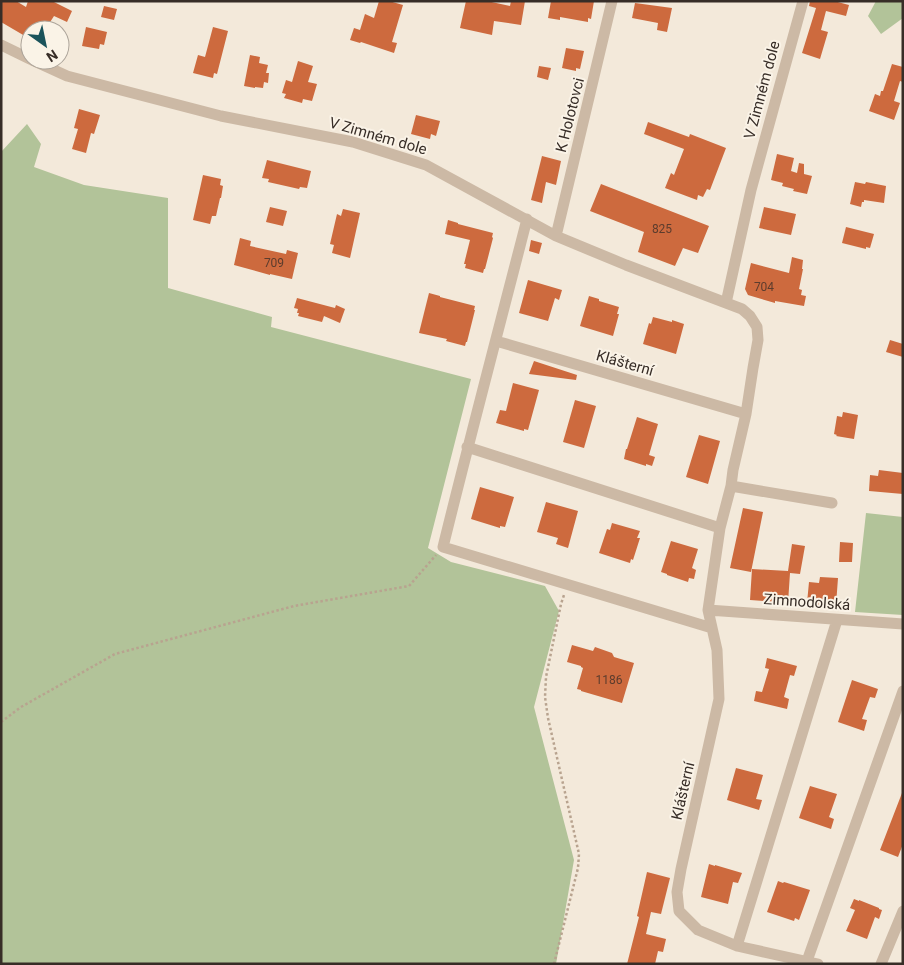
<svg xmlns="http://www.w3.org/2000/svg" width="904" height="965" viewBox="0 0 904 965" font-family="Roboto,sans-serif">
<rect width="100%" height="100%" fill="#f3e9da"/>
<path fill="#b2c399" d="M876,1H903V18L881,34L868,16Z
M27,124L41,144L34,167L84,185L168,198V288L272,317L271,327L471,379L428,548L451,562L545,586L559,611L534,707L574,860L556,964H1V152Z
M866,513L903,517V615L855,612Z"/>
<path fill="#cd6a3e" d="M1,1H16L26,7L28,1H52L72,11L67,22L54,16L45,30H30V39L1,22Z
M379,1H389L403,5L392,42L397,43L394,53L361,42L360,43L350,40L354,28L360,30L365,14L374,18Z
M466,1H487L510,6L511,1H525L521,25L494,21L492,35L460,28Z
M551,1H594L591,19L588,18V22L560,17V20L548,18Z
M810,1H834L849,5L846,16L826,11L821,30L828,32L820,59L802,53L816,8L809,6Z
M635,3L672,8L667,32L657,30L658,23L632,18Z
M104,6L117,9L114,20L101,17Z
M86,27L107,32L104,45L100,44L99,49L82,46Z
M213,27L228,31L217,74L214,73L213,78L193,73L198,55L205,57Z
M566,48L584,51L580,69L576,68V71L562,68Z
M250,55L260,57L259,63L268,65L266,73H269L268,83L264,82L263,88L255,87V88L244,86Z
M298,61L313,66L308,82L317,84L312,101L303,99L302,103L284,98L286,94L282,93L286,80L292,82Z
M892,64L903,67V82L900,81L894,101L900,103L894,120L869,111L875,94L880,96L881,91H883Z
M539,66L551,68L548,80L537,77Z
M79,109L100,115L94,134L91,133L86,153L72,149L78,129L74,128Z
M416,115L440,121L436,136L431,134L430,139L411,134Z
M648,122L689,137L690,134L726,148L710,190L707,189L703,197L698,195L697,200L665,188L671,173L674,175L684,149L644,134Z
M777,154L794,158L791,171L797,173L799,163L804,164V174L812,176L807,194L793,191L794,189L782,186L783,183L771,180Z
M542,156L561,161L556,185L546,182L542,203L531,200Z
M267,160L311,171L307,188L300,187L299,189L268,182L269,179L262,178Z
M203,175L221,179L220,185L223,186L221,198H220L216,216H212L210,224L193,220Z
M855,182L865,184L866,182L886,186L884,203L864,200V202H862L861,207L850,204Z
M601,184L709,226L698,253L683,248L675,266L638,252L644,232L590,211Z
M270,207L287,211L283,226L266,222Z
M764,207L796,214L791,235L759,228Z
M343,209L360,213L350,258L332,253L334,245L330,244L337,214L341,216Z
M448,220L458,223V224L493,233L492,237L493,238L485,269H484L483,273L465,268L466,264H464L470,240L445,234Z
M846,227L874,234L870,248L866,247V249L842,243Z
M240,238L251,241L250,246L286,254L287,250L298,253L292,279L270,274V275L234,265Z
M531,240L542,243L539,254L529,251Z
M792,257L803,260L802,269H803L799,289L802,290L801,295L806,296L804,306L775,301V303L748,295L745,289L751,263L789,273Z
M528,280L562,290L559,300L555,298L548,321L519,313Z
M429,293L440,296V297L475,306L474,310H475L467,342H466L465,346L446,341L447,339L419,333Z
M589,296L599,299V301L619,307L617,314H619L613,336L580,326Z
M297,298L335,308L336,305L345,309L340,323L324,316L322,322L298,316L299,313H297L298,309L294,308Z
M653,317L672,322V320L684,324L676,354L643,344L649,323L651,324Z
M890,340L903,344V357L886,352Z
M534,361L577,375L576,380L529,374Z
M513,383L539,390L528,430L524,429V431L496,423L500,410L506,411Z
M575,400L596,406L584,448L563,442Z
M843,412L858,415L854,439L836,436L837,435L834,434L837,416L842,417Z
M637,417L658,424L649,455L655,457L652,466L646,464V466L624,459L626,449H627Z
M699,435L720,441L708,484L686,477Z
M879,470L903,473V494L869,491L870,475L878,476Z
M480,487L514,497L505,527L500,526V528L471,519Z
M546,502L578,511L568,548L556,544L558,538L537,532Z
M743,508L763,512L751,572L730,568Z
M612,523L640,531L637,538H640L633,560L631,559L630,563L599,553L607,529L610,530Z
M671,541L698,549L692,568L696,570L694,579L689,578L688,582L667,575V574L661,572Z
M840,542L853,543L852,562H839Z
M792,544L805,546L800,574L790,573L788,603L750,600L752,569L788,571Z
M820,577L838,578L836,605H817V604L807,603L809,582L819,583Z
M572,645L593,651L595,647L612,653L614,657L634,663L622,703L581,691V690L577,689L583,668L581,667V666L567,662Z
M767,658L797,666L794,676L790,675L784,697L789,699L787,709L754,701L756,691L762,692L769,669L765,668Z
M852,680L878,689L875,698L870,697L862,719L867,720L864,731L838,722Z
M736,768L763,775L756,799L762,800L759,810L727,800Z
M810,786L837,794L829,817L834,819L831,829L799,818Z
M902,793L903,844L898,857L880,850Z
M709,864L715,866V865L742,873L738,883L733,882L728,904L701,897Z
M647,872L670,878L661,914L651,912L646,934L666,939L663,952L658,951L655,964H627L639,917L637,916Z
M778,881L783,883L784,882L810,890L799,920L795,918L794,921L767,912Z
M854,899L859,901V900L879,908V909L882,910L879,919L875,917L867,939L846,931L855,910L850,908Z"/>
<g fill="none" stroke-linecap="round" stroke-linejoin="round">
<path stroke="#b8a38f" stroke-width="2.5" stroke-dasharray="2.5 2.5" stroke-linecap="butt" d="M1,722L21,707L115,654L294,606L409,586L436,555
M554,964L578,868L579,854L548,718L545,697L546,677L561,604L564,595"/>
<path stroke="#ccb9a5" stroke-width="11" d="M1,45L30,59
M32,60L67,76L221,116L353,142L426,165L556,236L626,265L742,309L750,316L757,327L758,340L753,368L746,414L733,470L731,486L720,528L708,610L717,650L719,699L681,869L677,892L679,911L698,930L737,946L818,964
M527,219C499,328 470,437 443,547L712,628
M556,236L612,1
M726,303L751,190L803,1
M496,341L746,414
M467,447L720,528
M731,486L832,503
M708,610L903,624
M737,946L837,620
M807,961L903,691
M881,964L903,911"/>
</g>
<g text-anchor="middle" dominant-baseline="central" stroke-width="4" stroke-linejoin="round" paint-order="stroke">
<g font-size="12" fill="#5c3c2d">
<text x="662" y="229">825</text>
<text x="274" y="263">709</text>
<text x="764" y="287">704</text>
<text x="609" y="680">1186</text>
</g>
<g font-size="15" fill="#372d27" stroke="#faf3e7">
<text transform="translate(762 90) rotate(-75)">V Zimném dole</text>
<text transform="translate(570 115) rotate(-76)">K Holotovci</text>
<text transform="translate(378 136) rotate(16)">V Zimném dole</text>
<text transform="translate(625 363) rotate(16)">Klášterní</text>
<text transform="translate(807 602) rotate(4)">Zimnodolská</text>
<text transform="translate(683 791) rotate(-77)">Klášterní</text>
</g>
</g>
<rect width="904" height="965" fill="none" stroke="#372d27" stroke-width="5"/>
<g transform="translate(45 45) rotate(147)"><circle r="24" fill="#faf3e7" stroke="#aca49a"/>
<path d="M0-4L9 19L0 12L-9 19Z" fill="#1a535b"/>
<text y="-8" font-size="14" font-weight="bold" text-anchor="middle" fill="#372d27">N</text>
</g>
</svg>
